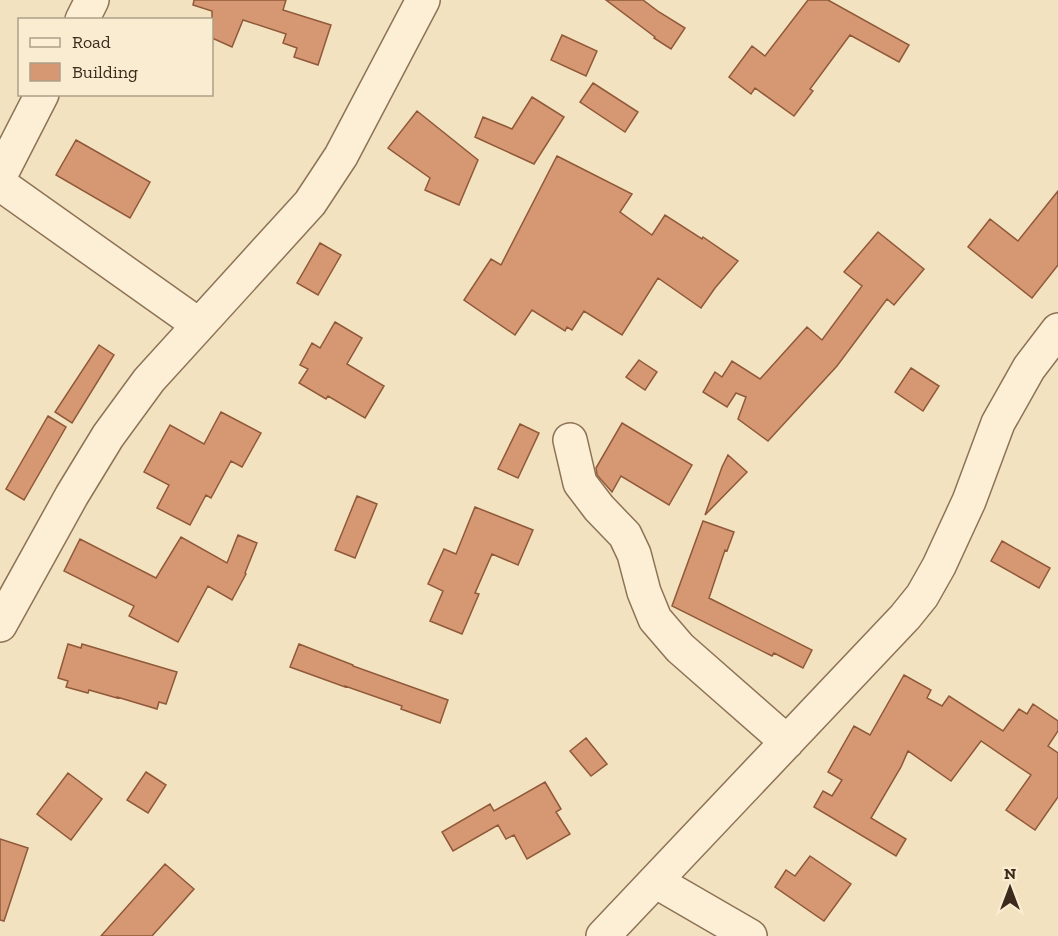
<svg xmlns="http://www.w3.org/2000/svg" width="1058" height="936" viewBox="0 0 1058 936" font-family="'Zilla Slab',serif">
<rect width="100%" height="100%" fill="#f3e2c0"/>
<path fill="#d59872" stroke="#905939" stroke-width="1.5" d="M194,0H286L283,10L331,25L318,65L294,57L297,48L283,43L286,34L243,20L232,47L212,38V11L193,5Z
M606,0H643L659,12L685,28L671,49L654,38L655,37Z
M808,0H828L909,45L899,62L850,35L810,89L813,91L794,116L755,88L751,94L729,77L752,46L765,56Z
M562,35L597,51L586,76L551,60Z
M593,83L638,112L625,132L580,102Z
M532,97L564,117L534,164L475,137L483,117L512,129Z
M417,111L478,160L459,205L425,190L430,178L388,148Z
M76,140L150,182L130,218L56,175Z
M557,156L632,194L620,212L652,235L665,215L702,239L703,237L738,261L715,288L701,308L658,278L622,335L584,311L572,330L567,327L565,331L532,310L515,335L464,300L491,259L501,265Z
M1058,191V265L1032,298L968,247L990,219L1018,241Z
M878,232L924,269L894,305L887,299L837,366L768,441L738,419L746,397L736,393L727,407L703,392L715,372L722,377L732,361L760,379L807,327L822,340L862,286L844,272Z
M320,243L341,255L318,295L297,283Z
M335,322L362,338L347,364L384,386L365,418L328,396L326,399L299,383L308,369L300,365L312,343L320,348Z
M99,345L114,355L72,423L55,412Z
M639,360L657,372L645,390L626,377Z
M911,368L939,386L923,411L895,392Z
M221,412L261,433L242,467L231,461L211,498L206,495L190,525L157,508L169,485L144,472L170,425L204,444Z
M48,416L66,427L24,500L6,489Z
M622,423L692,465L669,505L621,476L612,492L597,475L596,468Z
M520,424L539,433L518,478L498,469Z
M728,455L747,472L705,515L722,467Z
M357,496L377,504L355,558L335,550Z
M475,507L533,530L518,565L492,554L475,593L479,594L462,634L430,621L443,591L428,584L444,549L456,554Z
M703,521L734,532L727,551L725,550L709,598L812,650L803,668L774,653L772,656L672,606Z
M238,535L257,543L245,573L246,574L232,600L208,586L178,642L129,616L134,606L64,571L80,539L156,578L181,537L227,563Z
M1002,541L1050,568L1039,588L991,561Z
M68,644L81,648L82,644L177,672L166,704L159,702L157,709L117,697V698L89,690L88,693L66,687L68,681L58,678Z
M299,644L353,665V666L448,700L440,723L401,709L402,706L345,686V687L290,667Z
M904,675L931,690L927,698L942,706L949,696L1003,731L1019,709L1027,714L1033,704L1058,721V731L1048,746L1058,753V797L1035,830L1006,810L1031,775L981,741L951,781L908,751L901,767L871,818L906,839L896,856L814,807L823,791L832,796L842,780L828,772L854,726L870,735Z
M586,738L607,764L591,776L570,751Z
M146,772L166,785L148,813L127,800Z
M68,773L102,799L71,840L37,814Z
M545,782L561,809L556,812L570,834L527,859L514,835L506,839L498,825L453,851L442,832L490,804L494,811Z
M0,839L28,848L4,921L0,920Z
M810,856L851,884L824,921L775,887L786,870L795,876Z
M165,864L194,889L152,936H101Z"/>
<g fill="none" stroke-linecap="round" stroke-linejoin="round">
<defs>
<path id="minor" d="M82,20L92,0
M0,176L42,94
M0,184L199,325
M570,440L580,483L599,508L625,535L634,554L644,592L655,619L680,648L787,742
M0,625L72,495L108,436L149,380L310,203L341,156L423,0
M655,881L750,936
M603,936L905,617L922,596L939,566L969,501L998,423L1029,368L1058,330"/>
</defs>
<use href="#minor" stroke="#8e7256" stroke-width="36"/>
<use href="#minor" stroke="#fcefd5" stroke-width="33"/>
</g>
<rect x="18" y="18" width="195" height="78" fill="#f9ecd1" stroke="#ad9f89" stroke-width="1.5"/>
<rect x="30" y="38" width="30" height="9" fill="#fcefd5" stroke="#ad9f89" stroke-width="1.5"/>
<text x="72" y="48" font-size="18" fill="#3c2b1c">Road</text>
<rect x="30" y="63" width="30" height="18" fill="#d59872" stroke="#ad9f89" stroke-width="1.5"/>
<text x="72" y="78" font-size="18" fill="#3c2b1c">Building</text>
<g transform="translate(1010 888)" stroke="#f9ecd1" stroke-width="4.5" paint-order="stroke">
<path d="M0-4.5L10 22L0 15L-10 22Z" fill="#3c2b1c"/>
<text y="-9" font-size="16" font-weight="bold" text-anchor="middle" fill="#3c2b1c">N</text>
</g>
</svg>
